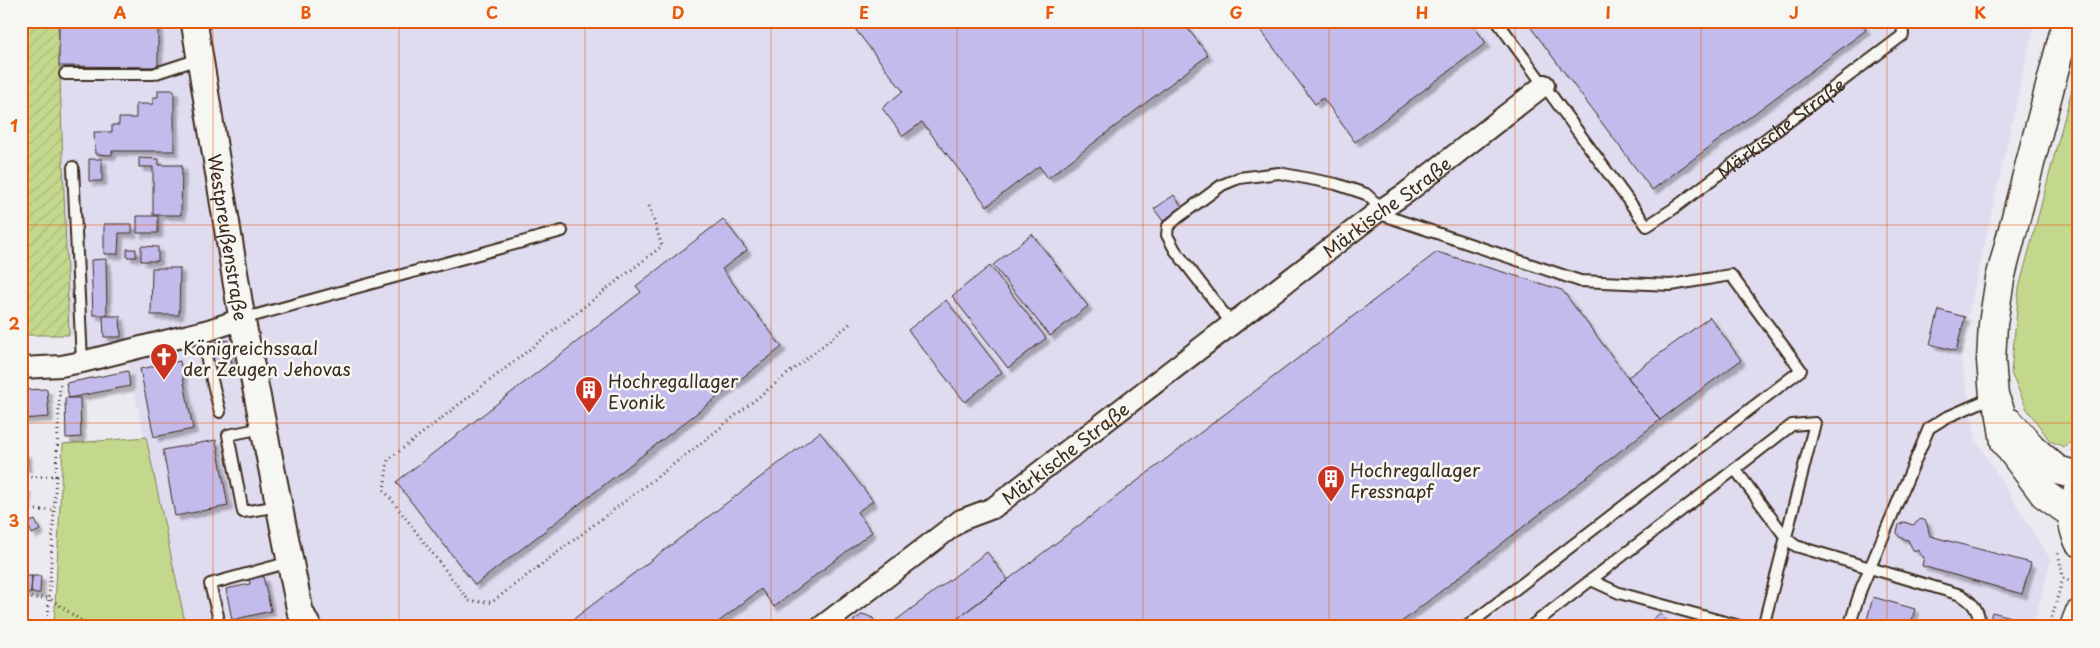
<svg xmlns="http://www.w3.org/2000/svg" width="2100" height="648" viewBox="0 0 2100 648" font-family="'Playpen Sans',sans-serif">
<defs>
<pattern id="garden-furrows" width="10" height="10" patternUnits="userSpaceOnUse" patternTransform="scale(1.25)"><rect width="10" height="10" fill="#c4d88d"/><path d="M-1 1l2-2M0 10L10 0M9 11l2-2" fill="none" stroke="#a9ba79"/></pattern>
<filter id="shadow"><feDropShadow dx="4.5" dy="4.5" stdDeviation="1" flood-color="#0004"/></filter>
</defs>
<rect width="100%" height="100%" fill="#eceaf1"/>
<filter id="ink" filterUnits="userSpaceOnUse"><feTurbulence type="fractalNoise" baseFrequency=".02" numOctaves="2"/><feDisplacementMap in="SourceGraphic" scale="10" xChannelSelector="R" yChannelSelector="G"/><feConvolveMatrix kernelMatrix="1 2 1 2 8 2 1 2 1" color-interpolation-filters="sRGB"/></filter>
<g filter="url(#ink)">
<path fill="#e0dcf0" d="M58,21H2035L1960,353L1976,440L2051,560L2033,627H186L123,341L87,349L83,335H69Z"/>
<path fill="#c4d88d" stroke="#808156" d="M2079,63V438L2064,447L2050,441L2027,409L2011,373L2019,288Z
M146,437L186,627H54L63,444Z"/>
<path fill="url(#garden-furrows)" stroke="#808156" d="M21,21H58L69,335H21Z"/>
<path fill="#c4bbed" stroke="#3b2a1e" filter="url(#shadow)" d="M59,21H158V67L59,66Z
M849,21H1182L1208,55L1048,178L1039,166L987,206L922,122L903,136L882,108L903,91Z
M1254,21H1470L1486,43L1355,142L1323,98L1315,104Z
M1526,21H1860L1866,30L1652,190Z
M158,90H174V151H112V155L95,154L94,132H112V125H119V118H136V104H153V97H158Z
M139,158L159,159V165H182L181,215H153V167H139Z
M89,159H102V181H89Z
M1174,195L1182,207L1163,221L1154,209Z
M137,216H158V233H137Z
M723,219L747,250L722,269L782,347L475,585L396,482L641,292L636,286Z
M104,224H132V233H119L118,254H104Z
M1032,234L1088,306L1050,336L993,265Z
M141,246L158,247V261H141Z
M127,249H136V257H127Z
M1437,252L1562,290L1660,420L1395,627H946Z
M106,259L107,315H93L91,260Z
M990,266L1046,338L1008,368L952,296Z
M152,268H180L179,315H151Z
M946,300L1002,372L965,402L908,330Z
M1939,310L1965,317L1956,351L1930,344Z
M103,316H120L121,337H104Z
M1710,317L1741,360L1660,420L1628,377Z
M228,340L232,365L215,368L211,343Z
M180,361L193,429L154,437L140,369Z
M128,371L130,386L69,398L66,383Z
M47,389L49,417L22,419L21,390Z
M65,398H80L81,437L66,438Z
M820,432L873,501L857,512L872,532L774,607L761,589L712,627H563Z
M216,440L228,506L175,516L163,450Z
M21,453H27V467H21Z
M21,489H27L26,504H21Z
M1921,519L1926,521L1930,536L2031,563L2022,594L1922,566L1924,557L1920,555L1919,551L1913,550L1908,540L1899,537L1897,532L1899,525L1904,522L1913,525Z
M35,520L40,530L32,534L27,523Z
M987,552L1008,580L946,627H887Z
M21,576H32L31,593H21Z
M32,576H41L40,593H31Z
M263,576L271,611L232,620L226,589L250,584L249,579Z
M1873,597L1915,609L1910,627H1865Z
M1992,612L2018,619L2016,627H1988Z
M1660,613L1671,627H1644Z
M863,614L873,618L876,627H852L854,620Z"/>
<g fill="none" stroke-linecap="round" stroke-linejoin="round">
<defs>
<g id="service">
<path id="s1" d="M1497,21L1647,226L1673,209L1903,35L1902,21"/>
<path d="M65,74H153L199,59"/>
<path d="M73,167L82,362"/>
<path d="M1377,213L1580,281L1671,285L1731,275L1801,370L1466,627"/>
<path d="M242,319L562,231"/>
<path d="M1232,324L1175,250L1167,235L1168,226L1180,216L1222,185L1239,178L1279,173L1336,184L1366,194L1382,209"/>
<path d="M200,332L220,412"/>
<path d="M263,428L228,435L243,512L280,506"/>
<path d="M1735,469L1787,539L1796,546L1961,595C1973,603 1981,611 1979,627"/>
<path d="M1591,580L1619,593L1743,627"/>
<path d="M218,616L210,584L290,562"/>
<path d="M1530,627L1792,425L1815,423L1763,627"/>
<path d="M1849,627L1861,589L1929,428L1945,418L1993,397"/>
</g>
<g id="minor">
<path d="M21,368L61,366L82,362L209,330L242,319"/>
<path id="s2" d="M821,627L961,520L993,508L1376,213L1406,193L1544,85"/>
</g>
<g id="tertiary">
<path id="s3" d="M194,21L242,319L300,611L308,627"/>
</g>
<path id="secondary" d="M2079,489C2071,507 2070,523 2079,542
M2074,627L2079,614"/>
<path id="primary" d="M2067,21L2000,279L1993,324L1991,360L1994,396L2000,410L2005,442L2044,494L2072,514
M2010,423L2032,448L2057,470L2079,476"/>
</defs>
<use href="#service" stroke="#3b2a1e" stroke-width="14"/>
<use href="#minor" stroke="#3b2a1e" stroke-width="24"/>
<use href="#tertiary" stroke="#3b2a1e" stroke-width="29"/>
<use href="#secondary" stroke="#3b2a1e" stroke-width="31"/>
<use href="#primary" stroke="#3b2a1e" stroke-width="31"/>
<path stroke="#3b2a1e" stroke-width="3" stroke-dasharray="1 4" stroke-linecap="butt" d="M649,206L662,246L388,460L384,490L469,601L492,602L695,448L851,323
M2072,451L2079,447
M56,476L49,598L90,627
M21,477L56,476L60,384
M21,510H54
M2063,578L2079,586
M21,598H49L48,627
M2049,627L2063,578L2058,552"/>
<use href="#service" stroke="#f6f6f2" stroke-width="10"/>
<use href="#minor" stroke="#f6f6f2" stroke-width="20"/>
<use href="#tertiary" stroke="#f6f6f2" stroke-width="25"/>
<use href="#secondary" stroke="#f6f6f2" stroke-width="28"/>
<use href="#primary" stroke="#f6f6f2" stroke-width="28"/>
</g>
</g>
<path fill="none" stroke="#e8590c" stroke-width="1" stroke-opacity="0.55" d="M213,21V627M399,21V627M585,21V627M771,21V627M957,21V627M1143,21V627M1329,21V627M1515,21V627M1701,21V627M1887,21V627M21,225H2079M21,423H2079"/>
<defs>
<symbol id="church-pin" viewBox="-11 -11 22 30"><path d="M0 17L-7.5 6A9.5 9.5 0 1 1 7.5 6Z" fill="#c8321e" stroke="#f6f6f2"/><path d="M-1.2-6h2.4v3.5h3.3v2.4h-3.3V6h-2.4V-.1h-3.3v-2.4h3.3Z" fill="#fff"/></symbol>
<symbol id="building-pin" viewBox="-11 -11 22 30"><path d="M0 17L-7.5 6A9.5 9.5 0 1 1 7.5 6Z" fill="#c8321e" stroke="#f6f6f2"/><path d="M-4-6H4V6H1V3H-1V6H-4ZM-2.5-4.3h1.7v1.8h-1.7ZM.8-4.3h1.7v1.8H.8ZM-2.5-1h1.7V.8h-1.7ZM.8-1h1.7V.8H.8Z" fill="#fff"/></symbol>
</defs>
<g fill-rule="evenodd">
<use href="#church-pin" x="148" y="341" width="32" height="43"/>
<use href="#building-pin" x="573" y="374" width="32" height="43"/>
<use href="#building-pin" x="1315" y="463" width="32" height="43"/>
</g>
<g text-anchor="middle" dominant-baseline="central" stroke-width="5" stroke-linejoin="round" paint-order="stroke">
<g font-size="18" fill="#3b2a1e" stroke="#f6f6f2">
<text stroke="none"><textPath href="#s1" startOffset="420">Märkische Straße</textPath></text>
<text stroke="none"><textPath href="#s2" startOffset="706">Märkische Straße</textPath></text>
<text stroke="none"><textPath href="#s3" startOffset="219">Westpreußenstraße</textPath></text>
<text stroke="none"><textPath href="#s2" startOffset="301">Märkische Straße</textPath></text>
</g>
<g font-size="18" fill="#3b2a1e" stroke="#f6f6f2" text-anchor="start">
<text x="183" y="347">Königreichssaal<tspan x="183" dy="21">der Zeugen Jehovas</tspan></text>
<text x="608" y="380">Hochregallager<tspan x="608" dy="21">Evonik</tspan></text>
<text x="1350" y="469">Hochregallager<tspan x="1350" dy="21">Fressnapf</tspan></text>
</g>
</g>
<rect width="2100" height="648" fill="none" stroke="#f6f6f2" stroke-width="55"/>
<rect x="28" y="28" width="2044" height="592" fill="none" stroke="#e8590c" stroke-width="2"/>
<g font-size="16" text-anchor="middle" font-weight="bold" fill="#e8590c">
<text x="120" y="19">A</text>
<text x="306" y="19">B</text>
<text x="492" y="19">C</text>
<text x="678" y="19">D</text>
<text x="864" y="19">E</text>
<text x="1050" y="19">F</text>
<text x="1236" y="19">G</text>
<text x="1422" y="19">H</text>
<text x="1608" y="19">I</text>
<text x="1794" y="19">J</text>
<text x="1980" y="19">K</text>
<text x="14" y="132">1</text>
<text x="14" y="330">2</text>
<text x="14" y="527">3</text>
</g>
</svg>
